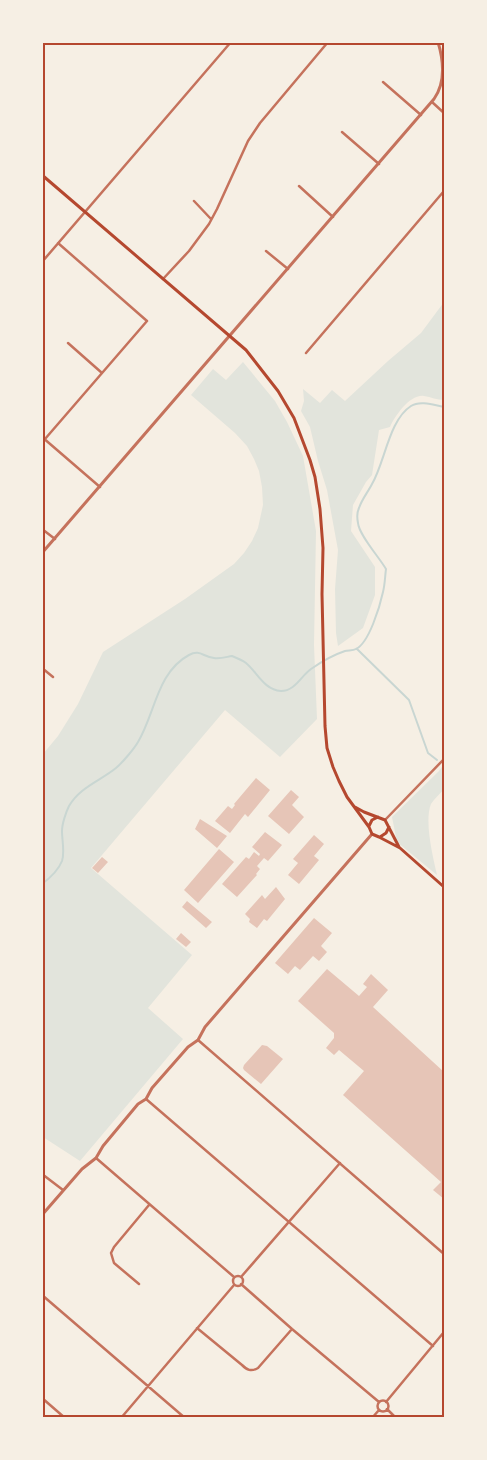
<svg xmlns="http://www.w3.org/2000/svg" width="487" height="1460" viewBox="0 0 487 1460" font-family="'Zilla Slab',serif">
<rect width="100%" height="100%" fill="#f6efe4"/>
<path fill="#e2e4dc" d="M444,302V400C437,400 431,397 424,396C410,394 395,416 390,427L379,430L372,475L366,482L353,505L351,531L375,567V595L363,628L338,646L336,633L335,589L338,550L327,490L318,461L310,427L301,411L304,401L303,389L320,403L332,390L345,401L388,361L421,333Z
M243,362L275,401L287,422L303,456L316,531L314,645L317,719L280,757L225,710L91,868L192,955L148,1008L183,1039L80,1161L43,1137V754L58,736L78,704L103,652L185,599L234,564L244,553L252,541L258,528L263,505L262,487L259,471L254,459L247,446L235,433L191,395L213,369L226,380Z
M444,764V789C440,794 434,799 431,804C424,821 433,857 437,875L397,842L392,817L439,771Z"/>
<g fill="none" stroke-linecap="round" stroke-linejoin="round">
<path stroke="#c9d6d2" stroke-width="2" d="M357,649L409,700L428,753L437,760
M42,884C50,878 58,871 62,861C65,852 62,841 62,831C62,824 66,812 69,806C80,787 100,781 116,768C122,763 134,749 138,742C155,714 157,672 189,655C200,649 203,657 214,658C220,659 226,657 232,656C237,658 242,660 246,663C257,672 264,690 281,691C295,691 301,676 311,669C321,662 333,655 345,651C348,650 353,651 356,649C369,643 380,606 383,592C385,584 385,576 386,569C379,557 359,535 358,523C357,518 357,512 359,508C362,499 368,492 372,484C385,462 389,420 411,406C420,400 434,405 444,407"/>
</g>
<path fill="#e6c5b7" d="M256,778L270,790L248,817L245,814L230,833L215,821L228,806L232,809L235,805L234,804Z
M291,790L299,797L292,805L304,817L289,834L268,816Z
M200,819L227,836L217,848L195,829Z
M265,832L282,845L268,861L264,858L257,866L260,869L256,874L257,875L237,897L222,884L246,857L249,859L254,852L259,856L260,854L252,847Z
M314,835L324,844L314,856L319,860L299,884L288,875L298,863L293,859Z
M219,849L234,862L198,903L184,890Z
M102,857L108,862L98,873L92,868Z
M276,887L285,899L267,921L264,919L257,928L249,922L250,919L245,914L262,895L265,899Z
M187,901L212,922L206,928L182,907Z
M314,918L332,933L321,946L327,952L319,961L313,956L300,970L295,966L288,974L275,963Z
M181,933L191,942L186,947L176,939Z
M327,969L359,996L367,987L363,984L371,974L388,990L373,1007L444,1072V1199L433,1190L441,1182L343,1095L364,1071L339,1050L334,1055L326,1048L334,1038V1033L298,1001Z
M262,1045L267,1046L283,1059L261,1084L244,1070L243,1068L244,1065Z"/>
<g fill="none" stroke-linecap="round" stroke-linejoin="round">
<path stroke="#c5725c" stroke-width="2.5" d="M383,82L421,115
M432,102L444,113
M342,132L379,164
M299,186L333,217
M194,201L211,219
M266,251L288,269
M42,262L231,42
M163,279L189,251L209,224L217,209L248,141L260,123L328,42
M68,343L102,373
M306,353L444,191
M42,437L100,487
M45,439L147,321L58,243
M42,529L55,539
M42,668L53,677
M385,820L444,759
M198,1040L444,1254
M146,1099L433,1346
M96,1158L234,1277
M42,1174L63,1190
M233 1281a5 5 0 1 1 10 0a5 5 0 1 1-10 0Z
M241,1277L340,1163
M139,1284L114,1263L111,1253L114,1247L149,1205
M241,1284L292,1329L379,1402
M42,1295L185,1418
M197,1328L242,1365C247,1370 251,1372 258,1368L292,1329
M42,1398L65,1418
M377.5 1406a5.5 5.5 0 1 1 11 0a5.5 5.5 0 1 1-11 0Z
M386,1402L444,1332
M387,1409L396,1418
M121,1418L234,1285
M372,1418L379,1410"/>
<path stroke="#c5725c" stroke-width="3" d="M42,553L434,99C446,82 444,62 438,42
M42,1215L82,1169L96,1158L103,1146L138,1104L146,1099L152,1088L188,1047L198,1040L205,1027L372,834"/>
<path stroke="#b5482f" stroke-width="3" d="M42,175L246,350L278,391L294,418L310,460L315,477L320,509L323,548L322,594L325,726L327,748L333,767L339,781L347,797L369,827L372,834L379,837L400,848L444,887
M355,807L364,812L385,820L399,847
M369,826L372,820L378,817
M380,837L386,833L389,827"/>
</g>
<rect width="487" height="1460" fill="none" stroke="#f6efe4" stroke-width="88"/>
<rect x="44" y="44" width="399" height="1372" fill="none" stroke="#b5482f" stroke-width="2"/>
</svg>
